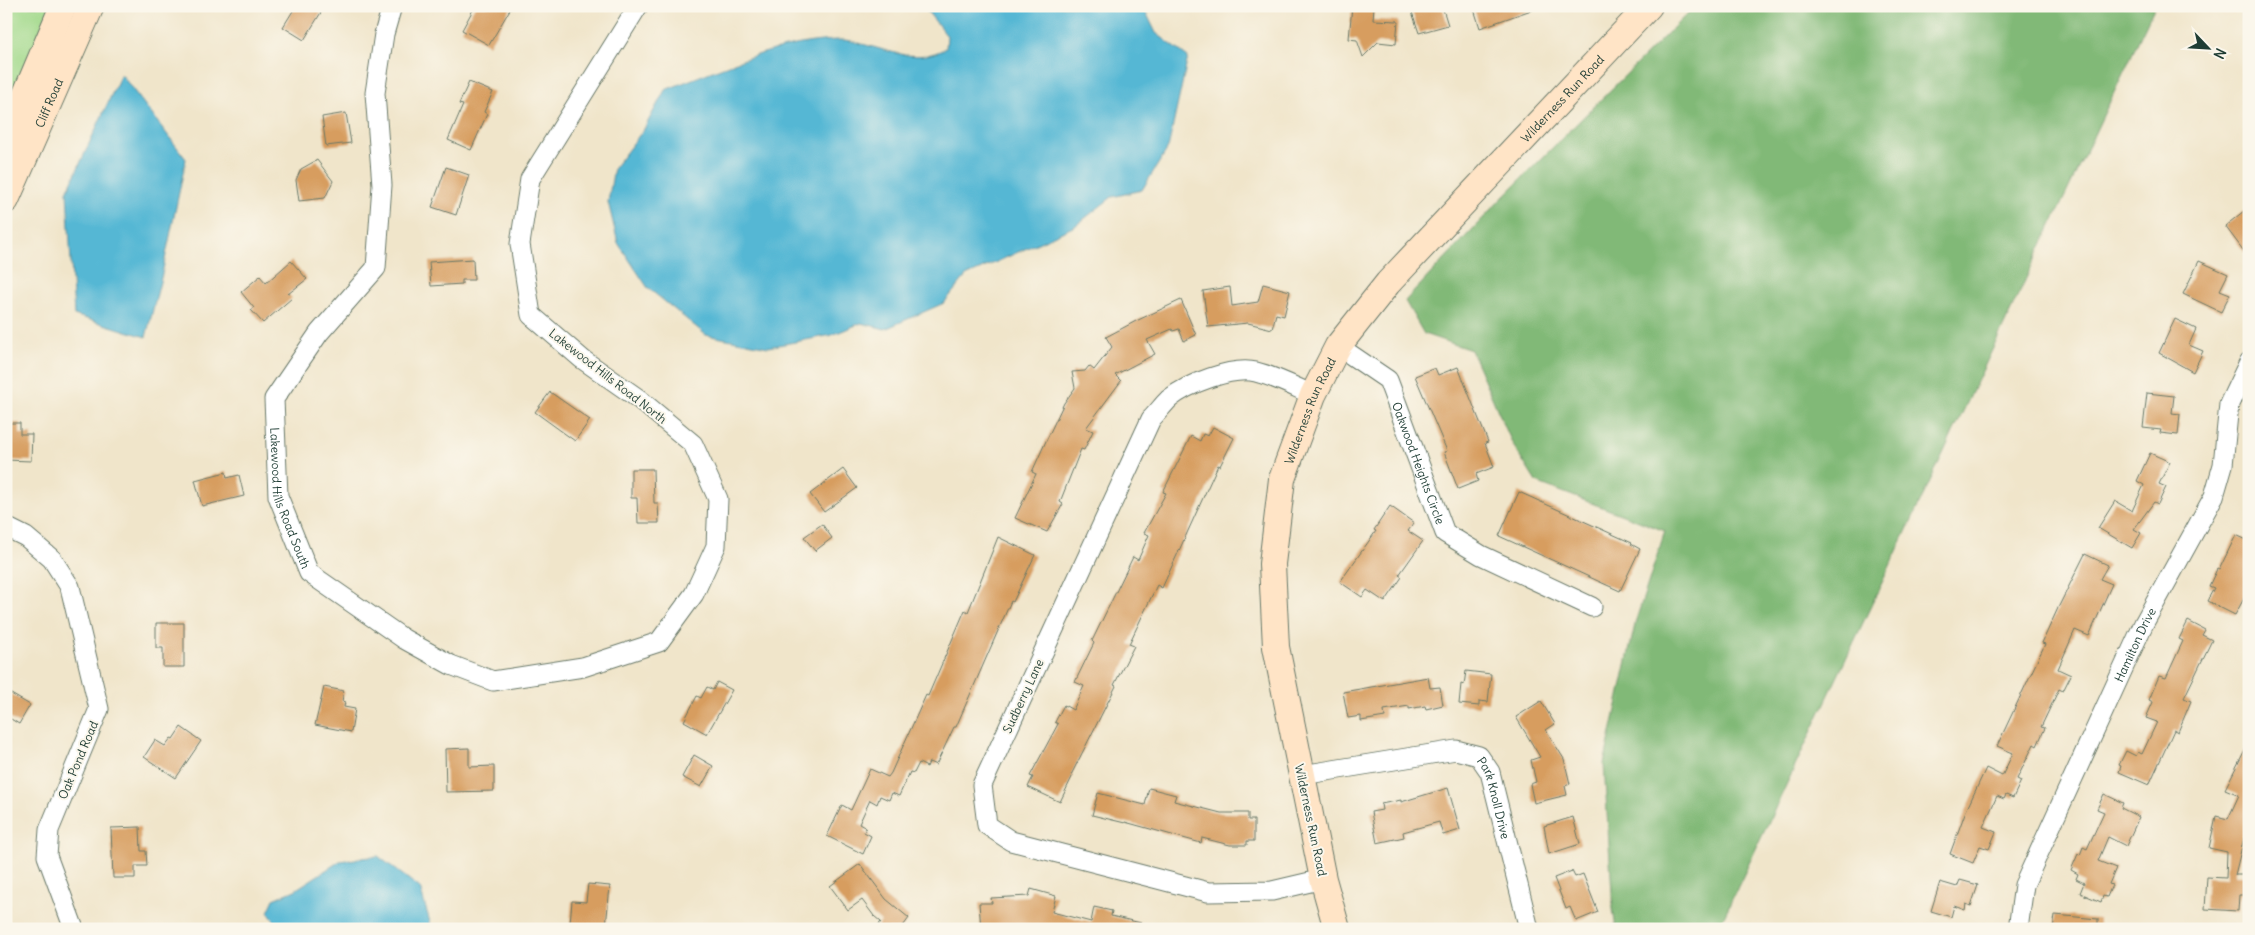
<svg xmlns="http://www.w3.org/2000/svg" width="2255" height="935" viewBox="0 0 2255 935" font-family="Delius,sans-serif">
<rect width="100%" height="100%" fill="#fbf7ec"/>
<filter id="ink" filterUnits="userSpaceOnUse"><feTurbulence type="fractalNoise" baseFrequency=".02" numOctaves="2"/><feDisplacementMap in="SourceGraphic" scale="10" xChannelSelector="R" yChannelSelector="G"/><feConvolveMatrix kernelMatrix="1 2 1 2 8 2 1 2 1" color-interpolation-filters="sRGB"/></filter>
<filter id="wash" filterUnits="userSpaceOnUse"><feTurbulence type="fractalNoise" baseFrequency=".0096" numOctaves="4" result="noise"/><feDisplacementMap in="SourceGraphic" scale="20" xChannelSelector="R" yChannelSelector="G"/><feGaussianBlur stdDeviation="1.12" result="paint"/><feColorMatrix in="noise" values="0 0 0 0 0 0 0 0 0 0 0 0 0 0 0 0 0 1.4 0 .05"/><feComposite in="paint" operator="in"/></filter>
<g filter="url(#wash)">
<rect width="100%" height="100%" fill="#f0e5ca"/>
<path fill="#a2d98b" stroke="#608b60" d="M6,6H67L6,150Z"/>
<path fill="#81b977" stroke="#507b56" d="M1695,6H2155L1718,929H1616L1613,909L1604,764L1636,620L1665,531L1536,482L1513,445L1471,350L1424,334L1405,301L1504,196Z"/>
<path fill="#55b7d4" stroke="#3a7a84" d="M923,6H1143L1156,33L1188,57L1168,148L1142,190L1112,197L1075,226L966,276L944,303L885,329L861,323L832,335L768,347L706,335L648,288L618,243L608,202L614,168L644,129L665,90C722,68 780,40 843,40C849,40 856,42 862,44C890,51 919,64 946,48L947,36Z
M121,74L186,159L162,274L146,337L74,315L67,192Z
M378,856L420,888L432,929H280L268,912L274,899L295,890L340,861Z"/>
<g id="blocks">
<path fill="#d79d5e" d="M296,6H325L304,40L283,27Z
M475,6H512L489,45L462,30Z
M1352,6H1374L1373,20L1398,21L1396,44L1378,42L1363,57L1357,40L1349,39Z
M1430,6H1442L1448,25L1419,33L1412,12Z
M1473,6H1537V8L1480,28Z
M469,82L493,92L484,112L487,114L471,150L448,140L463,105L459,104Z
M346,113L351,143L326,146L322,117Z
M317,160L333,181L325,198L299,201L296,180L301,169Z
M446,167L469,175L456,215L432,207Z
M2249,207V258L2225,226Z
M473,259L474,280H462V284L431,286L429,262Z
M291,261L307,279L288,294L292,298L263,323L251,310L254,308L241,292L260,276L266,283Z
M2199,261L2228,274L2220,290L2230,294L2221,312L2183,294Z
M1263,284L1290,291L1284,316L1276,314L1272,329L1248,323L1208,327L1203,291L1230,287L1232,306L1258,302Z
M1181,300L1196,335L1184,341L1179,329L1173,331L1172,329L1147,340L1155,354L1115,375L1121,381L1086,428L1093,431L1084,450L1081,449L1060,502L1063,504L1047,532L1015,518L1036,474L1032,472L1046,441L1064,403L1075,388L1072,372L1085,371L1089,366L1094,370L1112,347L1106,337L1136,321Z
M2175,319L2196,329L2189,345L2203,351L2193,372L2159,353Z
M1458,367L1488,442L1485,443L1494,467L1476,474L1478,481L1458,489L1444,452L1447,451L1415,376L1435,368L1438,375Z
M550,392L590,420L575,441L535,412Z
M2147,393L2174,396L2172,413L2180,414L2178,435L2160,433L2161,430L2143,428Z
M6,423H20V434H32L31,461L6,460Z
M1213,427L1234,438L1220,466L1218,465L1162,588L1157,585L1129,644L1134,646L1114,685L1116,686L1071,775H1073L1060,802L1028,787L1033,777L1030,776L1058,724L1055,722L1064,705L1073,710L1084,686L1075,682L1094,643L1092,641L1133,557L1138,560L1149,535L1144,533L1166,493L1163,492L1191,436L1200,441L1203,434L1208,436Z
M2150,453L2170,462L2159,484L2166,487L2158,504L2154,502L2134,529L2141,533L2132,548L2098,528L2115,501L2132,511L2144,485L2137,481Z
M631,469H653L654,503H658L659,523H638L637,498H631Z
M843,469L857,488L824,512L810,494Z
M226,472L227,478L239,475L244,496L202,506L195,480Z
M1519,492L1632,543L1631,544L1640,549L1620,591L1499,536Z
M1390,506L1414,523L1408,531L1423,541L1399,575L1402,577L1385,602L1367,590L1362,597L1340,582L1376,531L1374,530Z
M822,524L832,538L815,551L804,537Z
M2236,535L2249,541V589L2235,615L2207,601L2214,588L2209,586L2217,569L2219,570Z
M998,537L1035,555L1013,602L1011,601L956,727H954L936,765L929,762L927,767L919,763L914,773L910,772L899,796L892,793L889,800L880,796L877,804L870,800L859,824L866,828L864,832L871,836L863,854L827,836L842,805L851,810L870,769L888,777L891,773L926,695L928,696L965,610L968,612Z
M2085,554L2108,565L2100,579L2112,584L2089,636L2075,630L2058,669L2071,675L2063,691L2059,689L2041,727L2045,728L2037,746L2034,744L2017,779L2021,781L2013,798L2006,795L2004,799L1997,796L1983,827L1996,832L1989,849L1980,846L1973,863L1950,854L1965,813L1986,768L2002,776L2013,753L1997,746L2045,644L2042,643L2058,608Z
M2188,621L2205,630L2202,635L2212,640L2184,698L2191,701L2178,732L2174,730L2149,785L2119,772L2121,766L2119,765L2126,751L2136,756L2138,752L2142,754L2157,722L2146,718L2153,702L2149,700L2159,676L2166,678L2183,641L2179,639Z
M156,623H184V667H163V648H156Z
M1466,671L1491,674L1488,702L1479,701V706L1459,704L1461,684L1464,685Z
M1428,677L1430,688L1440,687L1443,705L1426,709L1425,706L1409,709V706L1384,710L1385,717L1361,721V716L1348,718L1343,692Z
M717,682L732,690L707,734L684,721L697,696L701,698L707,687L713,690Z
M324,687L344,691L342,701L345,702L344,707L355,709L351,732L315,725Z
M6,691L30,705L19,724L6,716Z
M1541,701L1555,724L1546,730L1564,759L1570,784L1565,786L1567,795L1534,803L1530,784L1536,782L1531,760L1540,757L1516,717Z
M181,727L201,741L176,778L144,757L155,740L165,746L171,738L173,739Z
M2249,742V830L2247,838H2244L2235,875H2244L2243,895H2239L2238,911L2205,909L2207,877L2226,878L2227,852L2209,848L2216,816L2228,819L2239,795L2225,789Z
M469,748V767L494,766V791L446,792L445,749Z
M694,755L713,766L701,787L682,777Z
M1149,788L1176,795L1174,801L1221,813H1248V820H1254V841H1247V845H1230L1202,838L1201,843L1125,822V823L1092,815L1098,793L1145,805Z
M1448,788L1460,830L1443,835L1439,822L1403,832L1404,837L1377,843L1371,812L1382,810L1381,804L1401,800V802Z
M2104,794L2123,803L2121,808L2139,817L2126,846L2108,837L2098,861L2116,868L2109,884L2112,885L2107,897L2103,896L2101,902L2080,893L2084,883L2076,879L2078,874L2071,870L2078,854L2080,855L2083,847L2087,849L2104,812L2097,809Z
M1573,817L1580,844L1549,854L1544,826Z
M140,827L141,851H146L147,866H135V878H113L111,828Z
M860,864L886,899L909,918L901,929H875L881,922L874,916L862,900L848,910L830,886Z
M1572,871L1575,877L1583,874L1598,912L1576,921L1570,907L1566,909L1554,878Z
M1960,880L1978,885L1971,906L1966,904L1965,910L1954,906L1951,917L1931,911L1940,882L1957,887Z
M588,884L610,886L606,926L570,923L572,901L586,902Z
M1031,889L1056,896L1052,912L1091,922L1094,907L1112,911L1111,916L1141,923V929H981L979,903H992L991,898L1029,896Z
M2055,915L2098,919V929H2053Z"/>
</g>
</g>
<g filter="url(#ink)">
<use href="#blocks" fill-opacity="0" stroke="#687868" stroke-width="1"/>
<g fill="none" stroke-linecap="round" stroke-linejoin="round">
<defs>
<g id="street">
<path id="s1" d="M392,6L384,34L375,93L382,185L376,268L319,333L274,399L278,496L309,573L404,639L451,665L493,681L583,667L659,642L694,594L716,546L718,499L693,444L639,399L582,359L531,315L520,244L530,179L638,6"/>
<path id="s2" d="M1338,346L1388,380L1445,533L1481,555L1592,607"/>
<path d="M1313,395C1295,387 1276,377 1256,372C1233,366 1187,384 1169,399C1163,405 1157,413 1151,419L982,785L987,825L1011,841L1208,892L1272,891L1323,879"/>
<path d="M6,527L26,537L52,559L70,587L99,709L49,830L47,856L74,929"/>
<path id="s3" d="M1302,775L1456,750L1479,756L1490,772L1529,929"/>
<path id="s4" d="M2018,929L2024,885L2144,623L2214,496L2223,465L2229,404L2249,362"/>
</g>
<g id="secondary">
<path d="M6,141L63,6"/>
<path id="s5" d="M6,200L91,6"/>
<path id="s6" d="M1337,929L1323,879L1276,647L1272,564L1282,479L1313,395L1338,346L1388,283L1649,6"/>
</g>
</defs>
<use href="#street" stroke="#687868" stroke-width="21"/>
<use href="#secondary" stroke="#687868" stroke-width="28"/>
<use href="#street" stroke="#fff" stroke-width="19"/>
<use href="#secondary" stroke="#ffe4c6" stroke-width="26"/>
</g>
</g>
<g text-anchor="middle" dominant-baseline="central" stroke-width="4" stroke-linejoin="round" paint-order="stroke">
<g font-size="12" fill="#1f3d34" stroke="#fbf7ec">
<text stroke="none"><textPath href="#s6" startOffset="936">Wilderness Run Road</textPath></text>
<text stroke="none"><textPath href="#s5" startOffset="106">Cliff Road</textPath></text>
<text transform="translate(608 376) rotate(38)">Lakewood Hills Road North</text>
<text stroke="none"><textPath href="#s6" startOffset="531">Wilderness Run Road</textPath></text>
<text stroke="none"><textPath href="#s2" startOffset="149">Oakwood Heights Circle</textPath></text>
<text stroke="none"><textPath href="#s1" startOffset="532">Lakewood Hills Road South</textPath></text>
<text stroke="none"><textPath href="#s4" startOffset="309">Hamilton Drive</textPath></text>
<text transform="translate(1023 696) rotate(-65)">Sudberry Lane</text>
<text transform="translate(78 760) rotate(-67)">Oak Pond Road</text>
<text stroke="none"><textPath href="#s3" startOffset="225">Park Knoll Drive</textPath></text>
<text transform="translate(1311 820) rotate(78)">Wilderness Run Road</text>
</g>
</g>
<rect width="2255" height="935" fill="none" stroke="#fbf7ec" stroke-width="25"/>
<g transform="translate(2208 48) rotate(115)" stroke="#fbf7ec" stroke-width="4" paint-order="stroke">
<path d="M0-4L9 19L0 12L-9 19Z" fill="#1f3d34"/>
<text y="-8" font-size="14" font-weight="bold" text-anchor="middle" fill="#1f3d34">N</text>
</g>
</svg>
